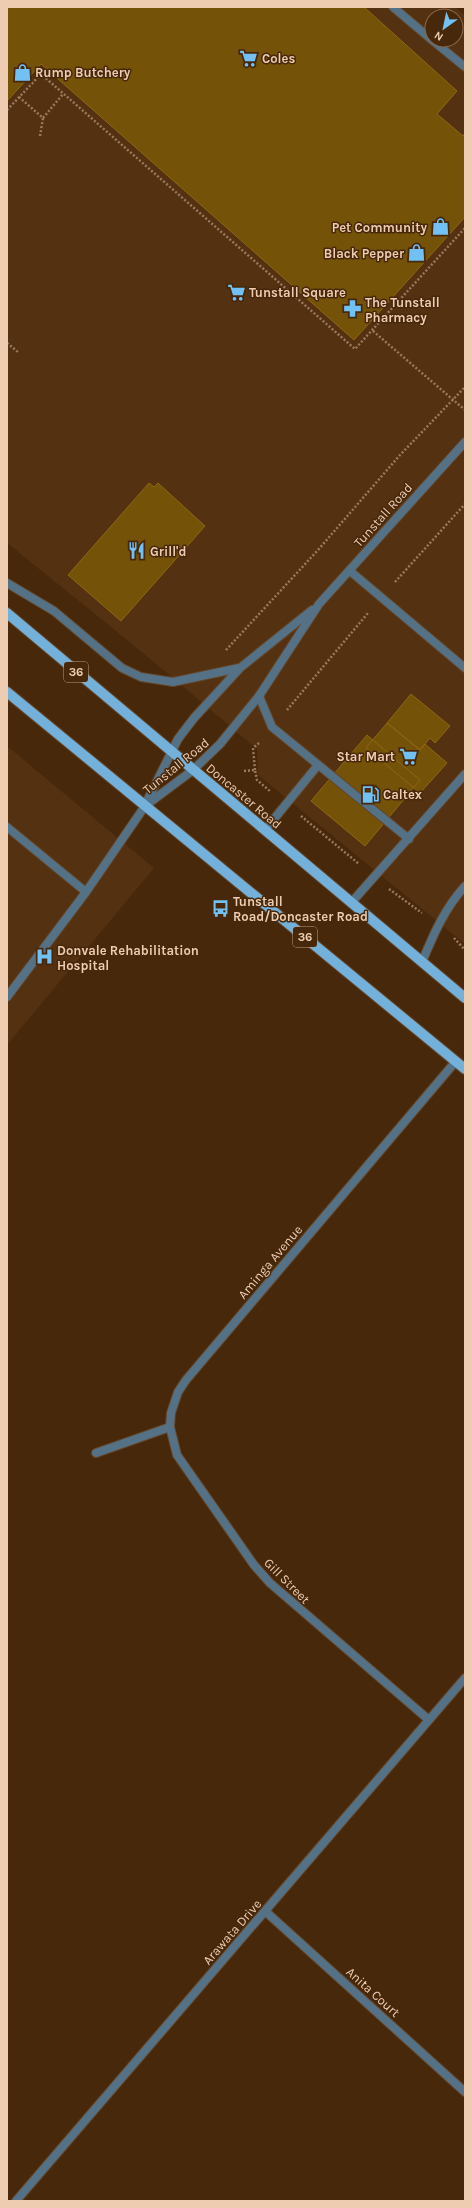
<svg xmlns="http://www.w3.org/2000/svg" width="472" height="2208" viewBox="0 0 472 2208" font-family="Karla,sans-serif">
<rect width="100%" height="100%" fill="#47280b"/>
<path fill="#543110" fill-rule="evenodd" d="M7,7H455L465,15V944L258,775L257,749L142,652L7,543ZM432,16H456V40H432Z
M7,746L154,868L7,1045Z"/>
<path fill="#745208" stroke="#906716" d="M7,7H364L457,91L437,114L463,136L465,133V217L354,340L41,64L7,101Z
M149,483L154,487L158,483L205,526L121,621L68,575Z
M411,694L450,726L435,743L430,738L420,750L387,723Z
M387,723L420,750L425,744L447,763L420,793L366,748Z
M367,735L420,780L365,846L311,801Z"/>
<g fill="none" stroke-linecap="round" stroke-linejoin="round">
<defs>
<path id="service" d="M393,7L432,40
M432,40L465,67
M350,571L465,668
M259,696L272,727L409,839
M7,827L86,892
M265,830L318,765
M351,903L465,774
M422,962C434,933 445,908 465,886
M7,997L86,892L145,806"/>
<path id="minor" d="M7,583L54,611L122,668L141,677L173,682L239,668
M145,805L178,739L194,718L240,668L312,610
M145,806L193,770L220,744L259,696L319,604L465,442
M96,1453L170,1427
M429,1720L270,1583L254,1565L177,1455L170,1427L171,1413L178,1392L186,1380L456,1061
M265,1911L465,2092
M16,2201L465,1678"/>
<path id="primary" d="M7,613L465,998
M7,692L465,1069"/>
</defs>
<use href="#service" stroke="#654629" stroke-width="10"/>
<use href="#minor" stroke="#654629" stroke-width="10"/>
<use href="#primary" stroke="#654629" stroke-width="12"/>
<path stroke="#9a795e" stroke-width="2.5" stroke-dasharray="2 2" stroke-linecap="butt" d="M19,97L43,118L63,94
M7,110L41,74L355,349L465,228
M40,136L43,118
M373,331L465,410
M7,343L18,352
M395,582L465,504
M226,650L318,550L400,455L465,387
M287,710L368,613
M255,770L253,748L259,743
M244,771L255,770L257,780L271,792
M301,816L359,864
M389,889L422,913
M454,938L465,950"/>
<use href="#service" stroke="#547186" stroke-width="8"/>
<use href="#minor" stroke="#547186" stroke-width="8"/>
<use href="#primary" stroke="#73b1db" stroke-width="10"/>
</g>
<defs>
<symbol id="supermarket-bare" viewBox="-9 -9 18 18"><path d="M-6-5.5h2.5l.6 2H6L4.5 2H-2.5L-4.4-4H-6ZM-1.5 3.2a1.3 1.3 0 1 0 .1 0ZM3 3.2a1.3 1.3 0 1 0 .1 0Z" fill="#72c1f5" stroke="#47280b" stroke-width="2.5" paint-order="stroke"/></symbol>
<symbol id="shop-bare" viewBox="-9 -9 18 18"><path d="M-5-2.5h2.3a2.7 3.5 0 0 1 5.4 0H5L5.5 6h-11ZM-1.5-2.5h3a1.5 2.3 0 0 0-3 0Z" fill="#72c1f5" stroke="#47280b" stroke-width="2.5" paint-order="stroke"/></symbol>
<symbol id="pharmacy-bare" viewBox="-9 -9 18 18"><path d="M-2-6h4v4h4v4h-4v4h-4v-4h-4v-4h4Z" fill="#72c1f5" stroke="#47280b" stroke-width="2.5" paint-order="stroke"/></symbol>
<symbol id="restaurant-bare" viewBox="-9 -9 18 18"><path d="M-5-6h1v4h1v-4h1v4h1v-4h1v5L-1.5 .5V6h-2V.5L-5-1ZM5-6V6H3V1.5H1.5Q1.5-4 5-6Z" fill="#72c1f5" stroke="#47280b" stroke-width="2.5" paint-order="stroke"/></symbol>
<symbol id="fuel-bare" viewBox="-9 -9 18 18"><path d="M-5.5-6h7V0h2V4h1.3V-2.5L3-4.5l.8-.8L6-3V5H2.5V1h-1V6h-7ZM-4.2-4.7v3.2H.2V-4.7Z" fill="#72c1f5" stroke="#47280b" stroke-width="2.5" paint-order="stroke"/></symbol>
<symbol id="bus-bare" viewBox="-9 -9 18 18"><path d="M-5-6H5V4H4V6H2V4H-2V6H-4V4H-5ZM-3.5-4V0h7V-4ZM-3.5 1.2v1.5H-2V1.2ZM2 1.2v1.5H3.5V1.2Z" fill="#72c1f5" stroke="#47280b" stroke-width="2.5" paint-order="stroke"/></symbol>
<symbol id="hospital-bare" viewBox="-9 -9 18 18"><path d="M-5-5h3v3.5h4V-5h3V5h-3V1.5h-4V5h-3Z" fill="#72c1f5" stroke="#47280b" stroke-width="2.5" paint-order="stroke"/></symbol>
</defs>
<g fill-rule="evenodd">
<use href="#supermarket-bare" x="236" y="46" width="25" height="25"/>
<use href="#shop-bare" x="10" y="60" width="25" height="25"/>
<use href="#shop-bare" x="428" y="214" width="25" height="25"/>
<use href="#shop-bare" x="404" y="240" width="25" height="25"/>
<use href="#supermarket-bare" x="224" y="280" width="25" height="25"/>
<use href="#pharmacy-bare" x="340" y="296" width="25" height="25"/>
<use href="#restaurant-bare" x="124" y="538" width="25" height="25"/>
<use href="#supermarket-bare" x="396" y="744" width="25" height="25"/>
<use href="#fuel-bare" x="358" y="782" width="25" height="25"/>
<use href="#bus-bare" x="208" y="896" width="25" height="25"/>
<use href="#hospital-bare" x="32" y="944" width="25" height="25"/>
</g>
<g text-anchor="middle" dominant-baseline="central" stroke-width="3" stroke-linejoin="round" paint-order="stroke">
<g fill="#47280b" stroke="#bc9b80" stroke-width="1">
<rect x="64" y="662" width="24" height="20" rx="3"/>
<rect x="293" y="927" width="24" height="20" rx="3"/>
</g>
<g font-size="12" font-weight="bold" fill="#eeccb2">
<text x="76" y="672">36</text>
<text x="305" y="937">36</text>
</g>
<g font-size="13" font-weight="bold" fill="#eeccb2" stroke="#47280b" text-anchor="start">
<text x="262" y="58">Coles</text>
<text x="35" y="72">Rump Butchery</text>
<text x="427" y="227" text-anchor="end">Pet Community</text>
<text x="404" y="253" text-anchor="end">Black Pepper</text>
<text x="249" y="292">Tunstall Square</text>
<text x="365" y="302">The Tunstall<tspan x="365" dy="15">Pharmacy</tspan></text>
<text x="150" y="551">Grill'd</text>
<text x="395" y="756" text-anchor="end">Star Mart</text>
<text x="383" y="794">Caltex</text>
<text x="233" y="901">Tunstall<tspan x="233" dy="15">Road/Doncaster Road</tspan></text>
<text x="57" y="950">Donvale Rehabilitation<tspan x="57" dy="15">Hospital</tspan></text>
</g>
<g font-size="13" fill="#eeccb2" stroke="#47280b">
<text transform="translate(383 515) rotate(-48)">Tunstall Road</text>
<text transform="translate(176 766) rotate(-39)">Tunstall Road</text>
<text transform="translate(244 796) rotate(40)">Doncaster Road</text>
<text transform="translate(270 1262) rotate(-50)">Aminga Avenue</text>
<text transform="translate(287 1581) rotate(45)">Gill Street</text>
<text transform="translate(232 1932) rotate(-49)">Arawata Drive</text>
<text transform="translate(373 1992) rotate(42)">Anita Court</text>
</g>
</g>
<rect width="472" height="2208" fill="none" stroke="#eeccb2" stroke-width="16"/>
<g transform="translate(444 28) rotate(213)"><circle r="19" fill="#47280b" stroke="#8a6a4e"/>
<path d="M0-3L7 15L0 10L-7 15Z" fill="#72c1f5"/>
<text y="-6" font-size="11" font-weight="bold" text-anchor="middle" fill="#eeccb2">N</text>
</g>
</svg>
